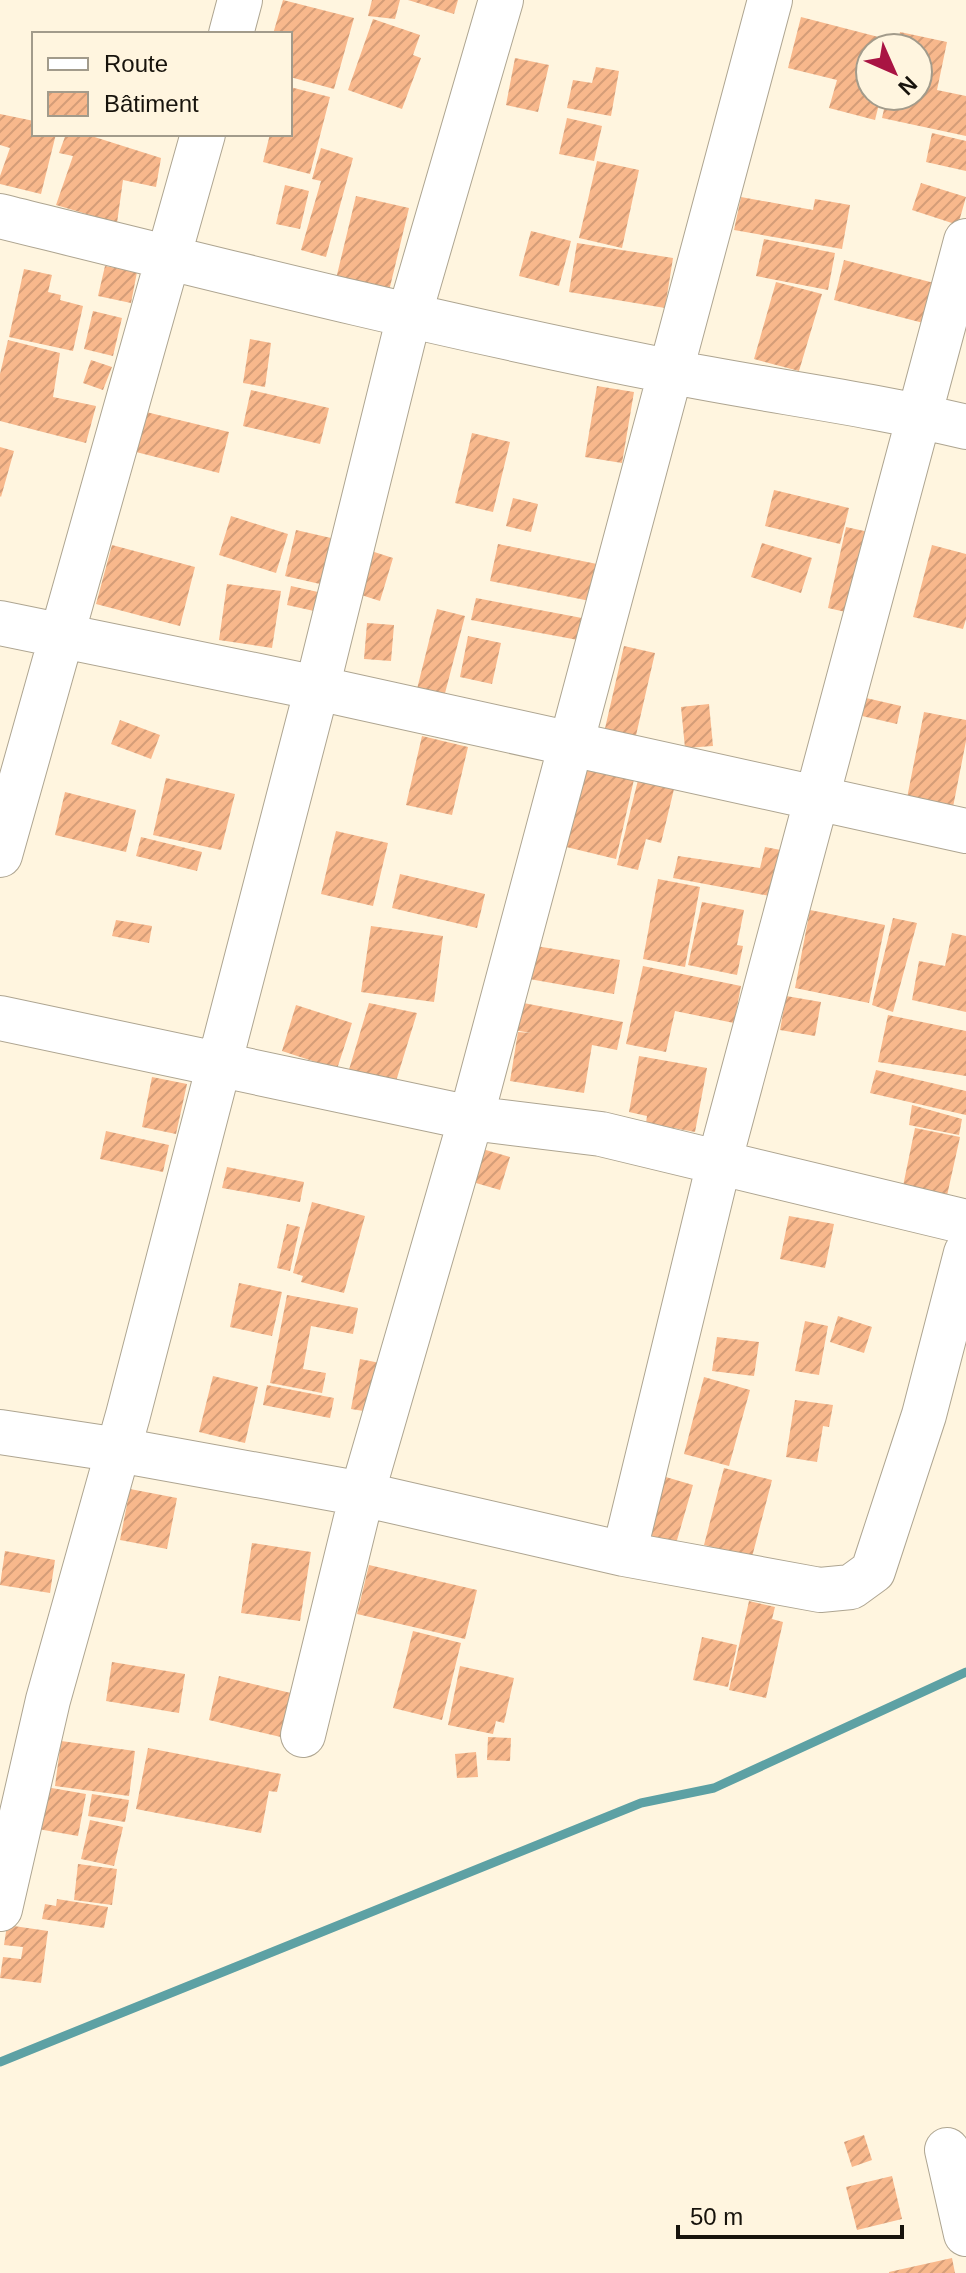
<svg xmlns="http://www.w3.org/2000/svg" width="966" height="2273" viewBox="0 0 966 2273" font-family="Arial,sans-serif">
<defs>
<pattern id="building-hatch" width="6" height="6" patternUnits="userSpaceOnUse" patternTransform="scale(2)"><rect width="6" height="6" fill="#f8b88c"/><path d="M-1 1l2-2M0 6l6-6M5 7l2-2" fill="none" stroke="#d49d78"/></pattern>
</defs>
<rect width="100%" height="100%" fill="#fff5df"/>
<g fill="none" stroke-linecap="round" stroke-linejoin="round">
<path stroke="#5da1a4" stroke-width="9" d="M0,2062L641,1803L714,1788L966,1672"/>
</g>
<path fill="url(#building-hatch)" d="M283,0L354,18L334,89L290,77V34H273Z
M372,0H400L395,19L368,16Z
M408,0H458L454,14Z
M801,17L894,41L893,48H870V96H881L875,120L829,108L837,80L788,68Z
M373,19L420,35L413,55L421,58L402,109L348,90Z
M900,32L947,42L937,90L966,96V136L882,118L887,96H918V48H897Z
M515,58L549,65L538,112L506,105Z
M596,67L619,71L611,116L567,108L573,80L592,83Z
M290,87L330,97L310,174L263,162L270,134H290Z
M0,114L34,121V134H56L41,194L0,184V176L10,148L0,145Z
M567,118L602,126L594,161L559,154Z
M932,133L966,141V171L926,162Z
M66,134H85L161,158L156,187L123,180L117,223L56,205L73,156L59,153Z
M321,148L353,158L326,257L301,250L321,181L312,179Z
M597,161L639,170L622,248L579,238Z
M921,183L966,197L958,225L912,210Z
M285,185L309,191L300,229L276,224Z
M356,196L409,208L389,291L336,279Z
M741,197L813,210L815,199L850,205L842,249L734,230Z
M531,231L571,241L559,286L519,276Z
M764,239L835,253L828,290L756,276Z
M577,243L673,258L665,308L569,292Z
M844,260L946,286L935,326L834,300Z
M105,266L137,272L131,303L98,296Z
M24,269L52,275L48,292L61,295L60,300L83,306L73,351L9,337Z
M776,282L822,294L799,371L754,359Z
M93,311L122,318L113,356L84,349Z
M250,339L271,343L265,387L243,383Z
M8,340L60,353L53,397L96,406L86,443L0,421V374Z
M91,360L112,367L103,390L83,383Z
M597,386L634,392L622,463L585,457Z
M251,390L329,408L320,444L243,426Z
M146,412L229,432L219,473L136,452Z
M472,433L510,442L493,512L455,503Z
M0,447L14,451L1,497L0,496Z
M774,490L849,508L840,544L765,526Z
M513,498L538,504L531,532L506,526Z
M231,516L288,534L276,573L219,555Z
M846,527L878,534L859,615L828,608Z
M296,530L331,538L320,584L285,576Z
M762,543L812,558L801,593L751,577Z
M498,544L597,564L590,601L490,581Z
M112,545L195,567L180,626L96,604Z
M932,545L966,554V619L963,629L913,617Z
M368,550L393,558L380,601L355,593Z
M227,584L281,591L272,648L219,640Z
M291,586L318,592L314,611L287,605Z
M476,598L582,618L578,640L471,620Z
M437,609L465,616L443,701L416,693Z
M367,623L394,625L391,661L364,659Z
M468,636L501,643L492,684L460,677Z
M624,646L655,653L634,744L603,737Z
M866,698L901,706L897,724L862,716Z
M709,704L713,746L685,748L681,707Z
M924,712L966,720V741L953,807L907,798Z
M120,720L160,735L151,759L111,744Z
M422,736L468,747L452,815L406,805Z
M585,764L635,775L616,859L558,845Z
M166,778L235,794L221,850L153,835Z
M638,780L674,789L661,843L646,839L638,870L617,865Z
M65,792L136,810L126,852L55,835Z
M336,831L388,843L373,906L321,894Z
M141,837L202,852L197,871L136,856Z
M765,847L786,851L775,897L673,878L678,856L760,868Z
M400,874L485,894L477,928L392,908Z
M658,879L700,887L685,967L643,959Z
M702,902L744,910L737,945L743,946L737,975L688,965Z
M810,910L885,925L869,1003L795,988Z
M893,918L917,923L893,1012L872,1005Z
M116,920L152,926L149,943L112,936Z
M371,926L443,936L434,1002L361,992Z
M952,933L966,936V1012L912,1000L919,961L945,966Z
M524,944L620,960L614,994L518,977Z
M643,966L741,986L734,1023L675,1011L666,1052L626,1044Z
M786,996L821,1002L815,1036L780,1030Z
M513,1001L623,1022L617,1050L592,1045L584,1093L510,1081L518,1032L531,1033L508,1029Z
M369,1003L417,1013L393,1091L345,1083Z
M296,1005L352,1023L337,1069L282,1051Z
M888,1015L966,1031V1076L878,1062Z
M639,1056L707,1068L695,1132L646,1123L647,1116L629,1112Z
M876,1070L966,1091V1115L870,1093Z
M152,1077L187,1084L176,1134L142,1127Z
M912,1105L962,1119L959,1135L909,1125Z
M915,1128L960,1137L946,1200L902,1191Z
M106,1131L169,1145L163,1172L100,1159Z
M479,1148L510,1157L500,1190L469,1181Z
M227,1167L304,1182L300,1202L222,1188Z
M312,1202L365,1216L344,1293L301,1282L303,1276L293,1273Z
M789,1216L834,1224L825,1268L780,1259Z
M287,1224L300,1227L290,1271L277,1268Z
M239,1283L282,1292L272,1336L230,1327Z
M287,1295L358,1308L353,1334L311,1326L303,1369L326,1373L322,1393L270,1383Z
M838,1316L872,1327L864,1353L830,1342Z
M805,1321L828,1326L819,1375L795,1371Z
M717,1337L759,1342L754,1376L712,1371Z
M360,1359L385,1364L376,1413L351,1409Z
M213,1376L258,1387L245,1443L199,1432Z
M704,1377L750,1390L729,1466L684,1454Z
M267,1385L334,1398L330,1418L263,1405Z
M795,1400L833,1405L829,1427L823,1426L817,1462L786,1457Z
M724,1468L772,1480L752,1557L704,1545Z
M659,1475L693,1485L673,1554L639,1543Z
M130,1489L177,1498L167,1549L120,1540Z
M252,1543L311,1552L300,1621L241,1613Z
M5,1551L55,1560L50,1593L0,1585Z
M369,1565L477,1590L465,1639L357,1614Z
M749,1601L775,1607L772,1619L783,1622L766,1698L729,1690Z
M413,1631L461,1643L442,1720L393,1708Z
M702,1637L737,1645L728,1687L693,1680Z
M112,1662L185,1674L179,1713L106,1701Z
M460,1666L514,1678L504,1723L496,1721L493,1734L448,1725Z
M219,1676L295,1694L285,1738L209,1720Z
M488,1737L511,1738L510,1761L487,1760Z
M61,1741L135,1751L129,1796L55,1786Z
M148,1748L281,1774L277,1792L269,1791L261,1833L136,1809Z
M476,1752L478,1777L457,1778L455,1754Z
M46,1787L86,1794L78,1836L38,1829Z
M92,1794L129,1800L125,1822L88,1816Z
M90,1820L123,1827L114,1866L81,1859Z
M78,1864L117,1869L112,1905L74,1900Z
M57,1899L108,1907L104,1928L42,1919L45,1904L56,1906Z
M7,1925L48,1931L41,1983L0,1978L3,1957L21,1959L23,1947L4,1945Z
M864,2135L872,2160L852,2167L844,2142Z
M892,2176L902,2219L857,2230L846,2187Z
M952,2258L955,2273H889V2272Z"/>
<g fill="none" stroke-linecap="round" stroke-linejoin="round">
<defs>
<path id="minor" d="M231,34L240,0
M0,216C222,271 444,327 668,371C767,391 868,403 966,427
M0,623L317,688L966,831
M0,855L203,134
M0,1018L471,1118L601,1134L966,1222
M0,1432L119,1450L362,1494L624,1554L820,1590L851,1587L873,1571L924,1415L966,1253
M624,1554L719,1163L966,241
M303,1735L362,1494L471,1118L770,0
M0,1909L48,1700L128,1415L317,688L409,316L501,0
M947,2150L966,2234"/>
</defs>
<use href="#minor" stroke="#aea591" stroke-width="46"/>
<use href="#minor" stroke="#fff" stroke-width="44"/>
</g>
<rect x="32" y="32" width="260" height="104" fill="#fff5df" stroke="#a29b8b" stroke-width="2"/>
<rect x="48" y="58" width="40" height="12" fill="#ffffff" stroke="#a29b8b" stroke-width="2"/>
<text x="104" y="72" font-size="24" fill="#17130c">Route</text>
<rect x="48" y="92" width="40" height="24" fill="url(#building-hatch)" stroke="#a29b8b" stroke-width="2"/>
<text x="104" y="112" font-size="24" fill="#17130c">Bâtiment</text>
<g transform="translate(894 72) rotate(135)"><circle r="38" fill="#fff5df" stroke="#a29b8b" stroke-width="2"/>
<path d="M0-6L14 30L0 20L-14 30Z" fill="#a91443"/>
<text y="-12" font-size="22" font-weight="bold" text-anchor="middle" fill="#17130c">N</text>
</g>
<path d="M678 2225v12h224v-12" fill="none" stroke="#17130c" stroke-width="4"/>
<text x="690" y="2225" font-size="24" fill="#17130c" stroke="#fff5df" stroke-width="6" paint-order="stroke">50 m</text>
</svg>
